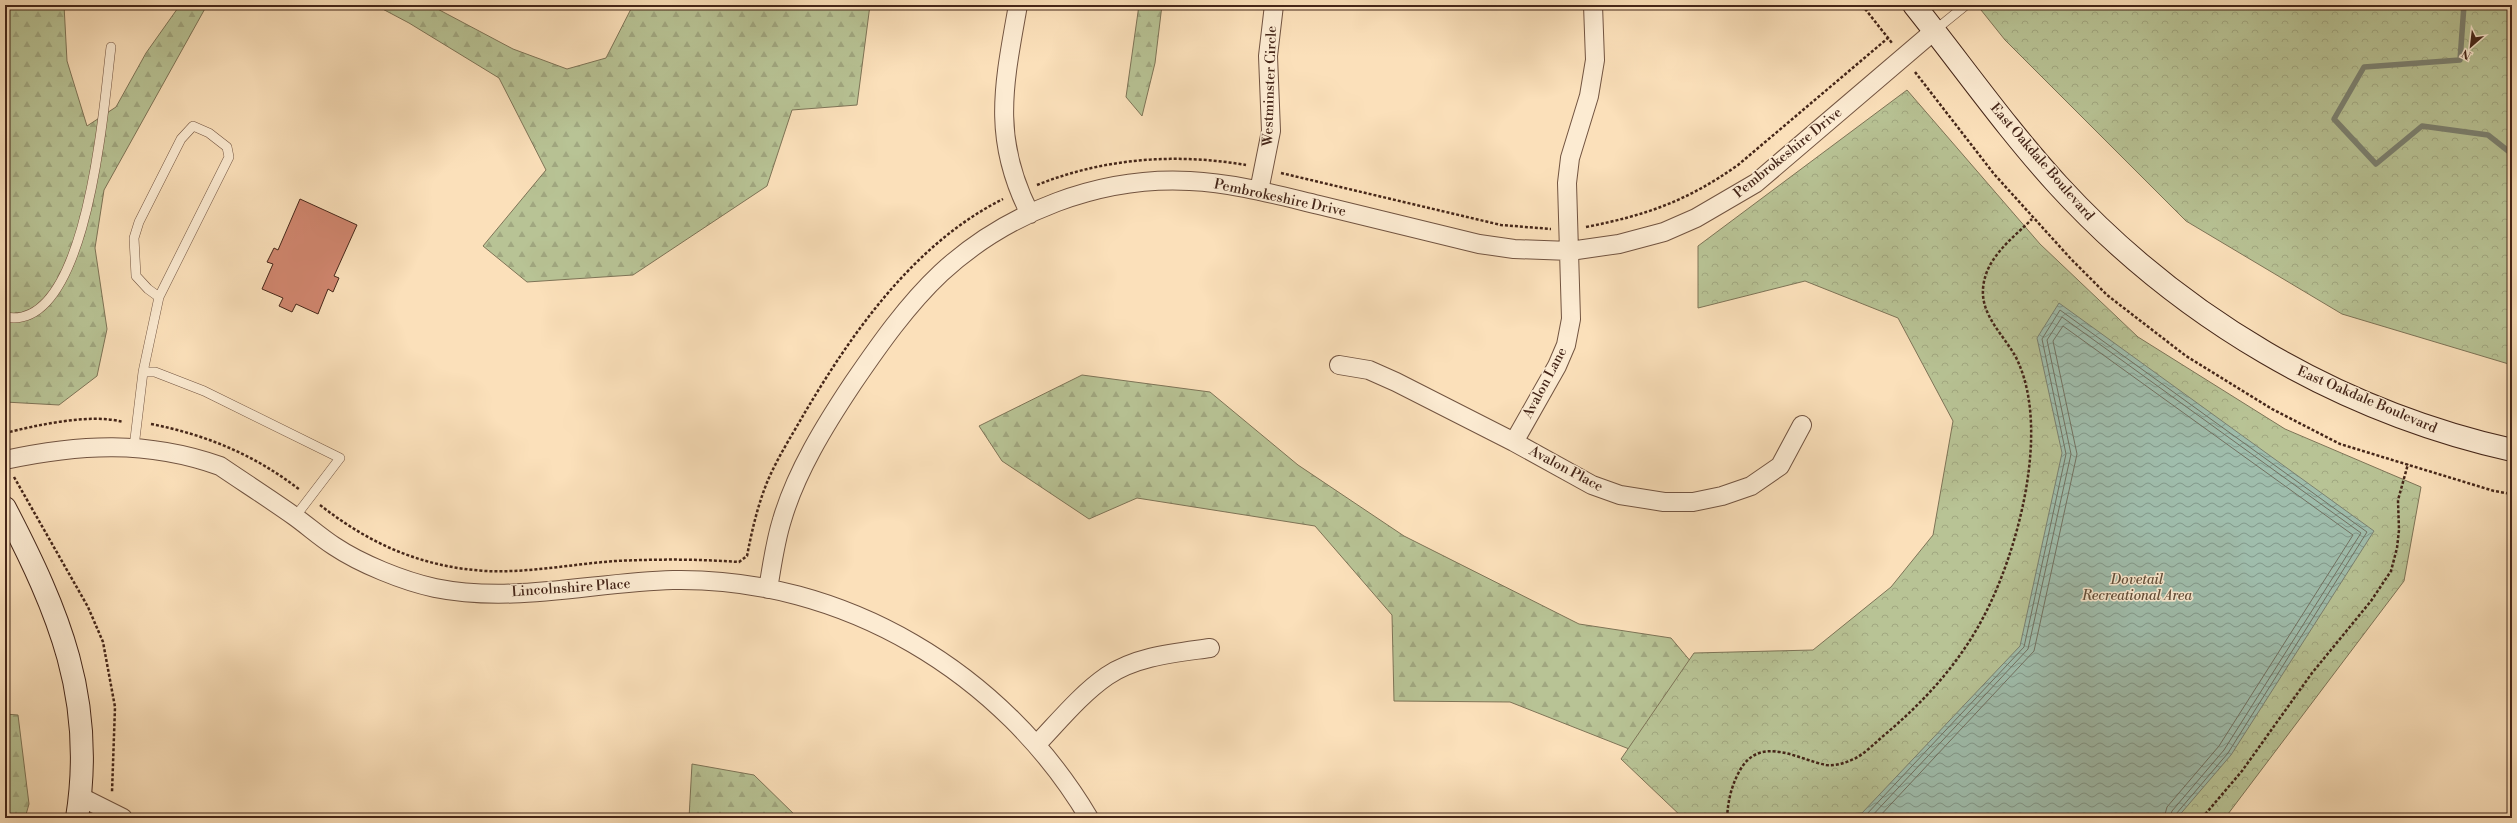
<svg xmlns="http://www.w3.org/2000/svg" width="2517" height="823" viewBox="0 0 2517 823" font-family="'Libre Bodoni',serif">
<defs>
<pattern id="forest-firs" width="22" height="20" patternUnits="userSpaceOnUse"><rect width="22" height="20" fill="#b8c395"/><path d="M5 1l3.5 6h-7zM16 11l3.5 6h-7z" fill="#a0a780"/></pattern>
<pattern id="park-crowns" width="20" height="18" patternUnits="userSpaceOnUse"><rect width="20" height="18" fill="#b8c395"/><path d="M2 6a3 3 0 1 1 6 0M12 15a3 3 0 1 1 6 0" fill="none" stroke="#a0a780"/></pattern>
<pattern id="water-waves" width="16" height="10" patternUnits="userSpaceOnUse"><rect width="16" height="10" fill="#9fbdac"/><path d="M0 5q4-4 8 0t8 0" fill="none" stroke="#83998b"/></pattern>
</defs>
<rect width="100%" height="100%" fill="#fbe0ba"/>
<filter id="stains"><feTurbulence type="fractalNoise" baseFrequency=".005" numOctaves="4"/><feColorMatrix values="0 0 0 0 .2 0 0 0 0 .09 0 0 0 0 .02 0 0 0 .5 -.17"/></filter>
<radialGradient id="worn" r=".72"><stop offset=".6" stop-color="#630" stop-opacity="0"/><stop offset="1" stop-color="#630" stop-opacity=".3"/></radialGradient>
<path fill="url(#forest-firs)" stroke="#7e7457" d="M5,5H64L67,61L87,126L116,107L146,53L180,5H207L104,190L95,248L107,329L97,376L59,405L5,402Z
M375,5H430L513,49L567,69L606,58L633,5H870L857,105L792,110L767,186L633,275L527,282L483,246L546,170L499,78L409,23Z
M1139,5H1162L1155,63L1142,116L1126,97Z
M1082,375L1210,392L1298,465L1404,536L1579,624L1671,638L1713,688L1657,760L1510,702L1394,701L1392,615L1315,526L1137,498L1089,519L1002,461L979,426Z
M5,714L18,715L29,804L25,818H5Z
M692,764L754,775L798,818H689Z"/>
<path fill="url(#park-crowns)" stroke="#7e7457" d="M1977,5H2512V365L2342,314L2186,221L2005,40Z
M1907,90L2040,244L2138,337L2285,429L2421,487L2404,581L2225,818H1683L1621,759L1694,653L1813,650L1891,587L1933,535L1953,421L1898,318L1805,281L1698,308V246Z"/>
<path fill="url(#water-waves)" stroke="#7b8171" d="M2059,303L2374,531L2231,755L2177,818H1789L1862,813L2020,646L2062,453L2037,338Z"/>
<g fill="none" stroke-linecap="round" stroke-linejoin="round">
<path stroke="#727262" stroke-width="1" d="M1850,818L1865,816L2024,647L2066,454L2042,339L2060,310L2367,532L2228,753L2176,814L2175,818
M1870,818L2028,649L2071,454L2047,340L2062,317L2361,533L2224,750L2172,811L2170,818
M1878,818L2034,651L2077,454L2053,341L2063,326L2353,535L2219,746L2167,807L2164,818"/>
<path stroke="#7b8171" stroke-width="5.5" d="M2464,5L2460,60L2364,67L2334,119L2376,164L2422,126L2488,135L2512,154"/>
</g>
<path fill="#d1866f" stroke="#452619" d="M300,199L357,225L334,276L339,278L333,292L328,289L318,314L296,304L292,312L279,306L283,298L262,289L273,264L267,262L274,248L278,250Z"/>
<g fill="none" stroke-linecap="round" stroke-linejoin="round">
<defs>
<path id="lane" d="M1934,31L1966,5
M5,317C89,334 104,100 111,47
M143,372L159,297L229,157L227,147L209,133L193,126L181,139L139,222L134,238L136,276L148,289L159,297
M134,447L143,372H155L204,391L340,458L295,517"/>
<path id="street" d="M1018,5C1004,84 991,138 1030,214
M1259,191L1271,131L1268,56L1274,5
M1339,365L1369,370L1396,382L1514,442L1592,485L1620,495L1664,502H1693L1722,496L1751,486L1780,466L1802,425
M1514,442L1557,366L1566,345L1571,319L1567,183L1570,158L1589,96L1595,60L1593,5
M5,460C79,444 147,440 220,466C245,483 270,499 294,516C308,526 320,537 334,546C361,564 403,581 435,588C514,604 594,582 673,580C844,577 1003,673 1089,818
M768,589C772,566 775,542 782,520C796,472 825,425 853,383C879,345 907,305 941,273C1007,212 1100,176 1190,181C1234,183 1277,195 1319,205C1372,218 1426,231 1479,244L1514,249L1570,251L1619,244L1664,232L1696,218L1756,183L1934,31
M1037,744C1059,721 1081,694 1107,676C1137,656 1175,653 1210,648
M81,797L123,818"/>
<path id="secondary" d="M1914,5C1962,65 2006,128 2058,185C2179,317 2338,411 2512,450
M5,508C59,612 96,699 77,818"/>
</defs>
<use href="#lane" stroke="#725441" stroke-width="10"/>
<use href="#street" stroke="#725441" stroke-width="20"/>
<use href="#secondary" stroke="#452619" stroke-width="24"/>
<path stroke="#452619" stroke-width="2.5" stroke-dasharray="3 2" stroke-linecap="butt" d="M1862,5L1892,43
M1915,72L1994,174L2071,259L2107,295L2186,356L2272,409L2340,444L2494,491L2512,494
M1281,173L1501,225L1551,229
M1037,185C1104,158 1176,153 1246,165
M1586,227C1647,215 1687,201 1738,165L1888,38
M151,424C207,435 255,455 300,490
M5,433C38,425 90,413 123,422
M14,477L88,607L103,642L115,707L112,792
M320,505C370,544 421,567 486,571C529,573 573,564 615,561C657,559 698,559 739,562L747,556C752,530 758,504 768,480C778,457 792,435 804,414C853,331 915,243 1003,199
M1727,818C1728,801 1731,787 1739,772C1759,733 1799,760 1826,765C1836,766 1845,763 1854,759C1864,754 1873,745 1882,737C1924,702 1960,663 1985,614C2018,550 2049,434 2019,364C2009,339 1981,319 1983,289C1985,258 2012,239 2032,219
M2202,818L2242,771L2312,673L2371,601L2391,571L2397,548L2399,530L2398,500L2408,464"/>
<use href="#lane" stroke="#fcebd2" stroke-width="9"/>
<use href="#street" stroke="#fcebd2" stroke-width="18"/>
<use href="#secondary" stroke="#fcebd2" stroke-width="22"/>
</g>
<g text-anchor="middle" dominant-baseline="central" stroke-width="3" stroke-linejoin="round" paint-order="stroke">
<g font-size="14" fill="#452619" stroke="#fcebd2">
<text transform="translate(1270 86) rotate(-88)">Westminster Circle</text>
<text transform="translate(1788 153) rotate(-39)">Pembrokeshire Drive</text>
<text transform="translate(2042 162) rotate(49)">East Oakdale Boulevard</text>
<text transform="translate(1280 198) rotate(12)">Pembrokeshire Drive</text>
<text transform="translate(1545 383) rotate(-62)">Avalon Lane</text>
<text transform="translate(2367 400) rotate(23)">East Oakdale Boulevard</text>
<text transform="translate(1566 469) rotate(28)">Avalon Place</text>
<text transform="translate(571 588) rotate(-4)">Lincolnshire Place</text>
</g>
<g font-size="14" font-style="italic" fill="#624d38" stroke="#fcebd2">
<text x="2137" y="580">Dovetail<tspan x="2137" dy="16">Recreational Area</tspan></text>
</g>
</g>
<rect width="2517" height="823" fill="none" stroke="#fbe0ba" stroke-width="20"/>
<rect x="6" y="6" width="2505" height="811" fill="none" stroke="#452619" stroke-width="2"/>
<rect x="10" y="10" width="2497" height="803" fill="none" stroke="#452619"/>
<g transform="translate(2471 46) rotate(208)" stroke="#fcebd2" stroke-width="3" paint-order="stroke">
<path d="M0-3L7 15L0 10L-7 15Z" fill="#452619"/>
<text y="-6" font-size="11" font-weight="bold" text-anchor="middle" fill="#452619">N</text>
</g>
<rect width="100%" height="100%" filter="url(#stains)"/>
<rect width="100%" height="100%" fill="url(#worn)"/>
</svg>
